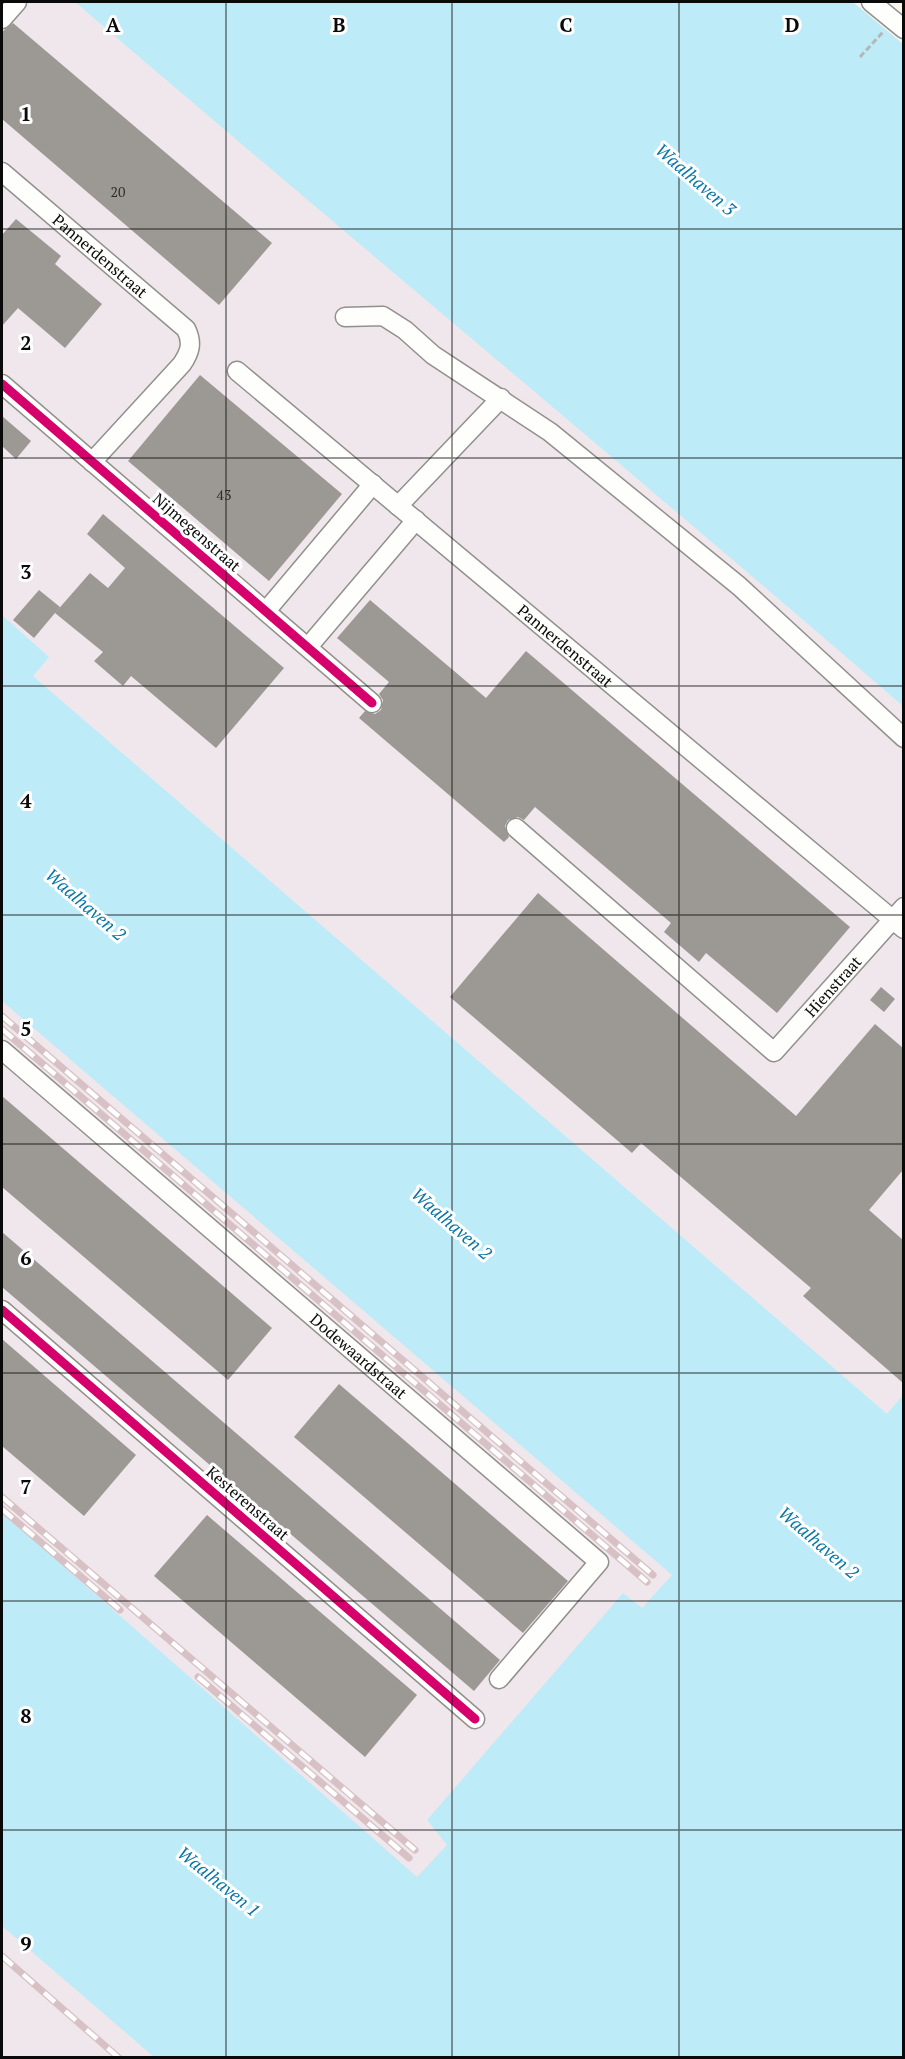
<svg xmlns="http://www.w3.org/2000/svg" width="905" height="2059" viewBox="0 0 905 2059" font-family="'PT Serif',serif">
<rect width="100%" height="100%" fill="#f9f5ed"/>
<path fill="#efe7ec" d="M2,2H108L903,678V1442L2,660Z
M2,973L693,1572L404,1899L2,1552Z
M2,1908L176,2057H2Z"/>
<path fill="#beebf8" d="M75,2H853L903,44V706C629,469 350,238 75,2Z
M2,615L49,657L33,676L887,1414L903,1395V2057H154L2,1926V1512L417,1877L447,1845L427,1820L623,1593L642,1608L672,1575L2,1001Z"/>
<path fill="#9c9893" d="M13,23L272,243L219,305L2,119V32Z
M16,219L61,256L55,264L102,304L65,348L18,308L2,326V235Z
M200,375L342,494L269,581L128,461Z
M2,416L31,441L16,459L2,446Z
M103,514L284,668L216,748L131,676L123,686L94,661L103,652L55,613L90,573L108,588L125,568L87,534Z
M39,590L60,607L34,638L13,620Z
M370,600L486,698L526,651L850,927L777,1013L706,953L699,962L664,932L671,923L535,807L524,820L518,817L508,820L505,826L509,837L504,842L359,718L365,711L375,714L381,710L383,700L379,694L389,682L337,638Z
M538,893L796,1116L875,1024L903,1048V1170L869,1210L903,1240V1383L803,1296L811,1288L641,1143L632,1153L450,997Z
M881,987L895,999L884,1012L870,1000Z
M2,1096L272,1328L228,1380L2,1187Z
M2,1232L500,1660L474,1691L2,1287Z
M2,1339L136,1455L84,1516L2,1446Z
M339,1384L568,1581L523,1633L294,1437Z
M207,1515L417,1695L365,1757L154,1576Z"/>
<g fill="none" stroke-linecap="round" stroke-linejoin="round">
<defs>
<g id="minor">
<path d="M871,2L904,29"/>
<path d="M2,19L17,2"/>
<path id="s1" d="M2,172L186,329C193,343 190,352 182,364L92,462"/>
<path d="M345,317L383,316L405,330L433,355L550,432L739,586L904,738"/>
<path id="s2" d="M237,371L904,929"/>
<path d="M2,384L372,703"/>
<path d="M398,506L501,398"/>
<path d="M266,611L373,484"/>
<path d="M308,647L416,520"/>
<path id="s3" d="M516,828L774,1052L904,907"/>
<path id="s4" d="M2,1050L599,1562L499,1679"/>
<path d="M2,1310L475,1719"/>
</g>
</defs>
<use href="#minor" stroke="#92908c" stroke-width="21"/>
<path stroke="#b7b6b5" stroke-width="3" stroke-dasharray="6 3" stroke-linecap="butt" d="M860,57L883,32"/>
<use href="#minor" stroke="#fefefc" stroke-width="18"/>
<defs>
<path id="rail" d="M2,1016L653,1575
M2,1029L647,1582
M2,1497L415,1850
M2,1509L120,1610
M198,1677L409,1858
M2,1956L119,2058"/>
</defs>
<use href="#rail" stroke="#d7c1c4" stroke-width="7"/>
<use href="#rail" stroke="#fff" stroke-width="4.5" stroke-dasharray="14" stroke-linecap="butt"/>
<defs>
<path id="cycleway" d="M2,384L372,703
M2,1310L475,1719"/>
</defs>
<use href="#cycleway" stroke="#fff" stroke-width="13"/>
<use href="#cycleway" stroke="#d6006c" stroke-width="9"/>
</g>
<path fill="none" stroke="#0a0a0a" stroke-width="1.5" stroke-opacity="0.55" d="M226,2V2058M452,2V2058M679,2V2058M2,229H904M2,458H904M2,686H904M2,915H904M2,1144H904M2,1373H904M2,1601H904M2,1830H904"/>
<g text-anchor="middle" dominant-baseline="central" stroke-width="6" stroke-linejoin="round" paint-order="stroke">
<g font-size="14" fill="#2e2e2c">
<text x="118" y="191">20</text>
<text x="224" y="494">43</text>
</g>
<g font-size="16" fill="#0a0a0a" stroke="#fff">
<text stroke="none"><textPath href="#s1" startOffset="129">Pannerdenstraat</textPath></text>
<text transform="translate(197 532) rotate(41)">Nijmegenstraat</text>
<text stroke="none"><textPath href="#s2" startOffset="428">Pannerdenstraat</textPath></text>
<text stroke="none"><textPath href="#s3" startOffset="430">Hienstraat</textPath></text>
<text stroke="none"><textPath href="#s4" startOffset="470">Dodewaardstraat</textPath></text>
<text transform="translate(248 1503) rotate(41)">Kesterenstraat</text>
</g>
<g font-size="18" font-style="italic" fill="#0976a6" stroke="#fff">
<text transform="translate(696 179) rotate(41)">Waalhaven 3</text>
<text transform="translate(86 904) rotate(41)">Waalhaven 2</text>
<text transform="translate(452 1223) rotate(41)">Waalhaven 2</text>
<text transform="translate(819 1542) rotate(41)">Waalhaven 2</text>
<text transform="translate(219 1881) rotate(39)">Waalhaven 1</text>
</g>
</g>
<g font-size="20" text-anchor="middle" font-weight="bold" fill="#0a0a0a" stroke="#fff" stroke-width="6" stroke-linejoin="round" paint-order="stroke">
<text x="113" y="32">A</text>
<text x="339" y="32">B</text>
<text x="566" y="32">C</text>
<text x="792" y="32">D</text>
<text x="26" y="121">1</text>
<text x="26" y="350">2</text>
<text x="26" y="579">3</text>
<text x="26" y="808">4</text>
<text x="26" y="1036">5</text>
<text x="26" y="1265">6</text>
<text x="26" y="1494">7</text>
<text x="26" y="1723">8</text>
<text x="26" y="1951">9</text>
</g>
<rect width="905" height="2059" fill="none" stroke="#0a0a0a" stroke-width="6"/>
</svg>
